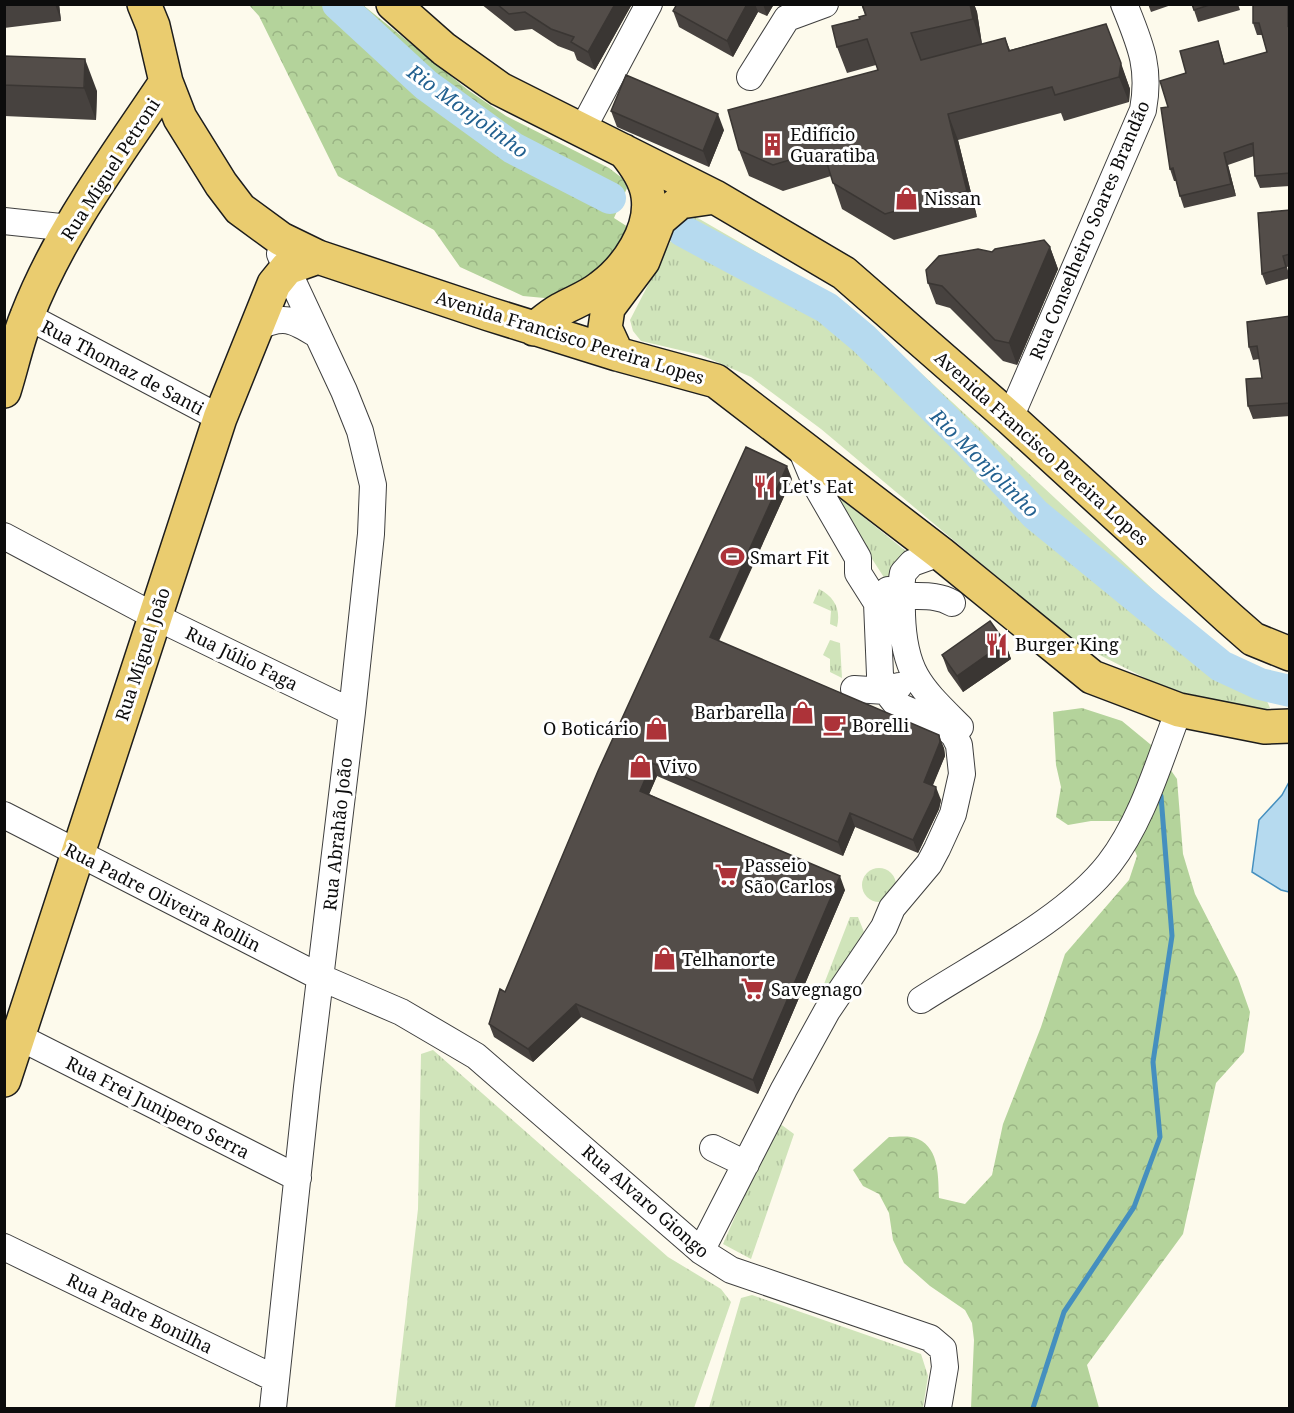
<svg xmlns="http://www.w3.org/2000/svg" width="1294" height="1413" viewBox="0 0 1294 1413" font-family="'Noto Serif',serif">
<defs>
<pattern id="grass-tufts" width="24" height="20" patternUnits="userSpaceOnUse" patternTransform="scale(1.5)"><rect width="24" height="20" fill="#d0e4ba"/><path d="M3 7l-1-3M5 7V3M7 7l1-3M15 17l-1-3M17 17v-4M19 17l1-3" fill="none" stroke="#b1c29f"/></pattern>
<pattern id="forest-crowns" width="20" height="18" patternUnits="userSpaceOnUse" patternTransform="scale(1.5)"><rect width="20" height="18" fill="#b4d39b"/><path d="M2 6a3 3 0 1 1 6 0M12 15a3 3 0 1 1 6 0" fill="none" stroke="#9ab484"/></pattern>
</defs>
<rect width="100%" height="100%" fill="#fdfaec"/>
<path fill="url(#grass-tufts)" d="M683,217H696L847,304L1220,652L1254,671L1270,708L1249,712L1193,698L1153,682L1076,643L821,429L751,377L701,355L641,341L633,331L630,320Z
M831,491L907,552L887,582L830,494Z
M819,589C835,597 841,610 837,627L830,624L831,611L813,603Z
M830,640L840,643L842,678L830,672V659L823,655Z
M862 885a17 17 0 1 1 34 0a17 17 0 1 1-34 0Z
M850,917H858L864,932L819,1003L817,1002Z
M433,1050L668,1257L721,1289L731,1302L694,1408H395L418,1209L421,1054Z
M779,1123L794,1134L751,1259L723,1244L774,1128Z
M752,1295L921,1354L928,1376L923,1408H709L741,1298Z"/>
<path fill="url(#forest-crowns)" d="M249,5H363L468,90L506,116L609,168L622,178L627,188L614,218L628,227L607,272L555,299L523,296L460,267L434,230L338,176L259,16Z
M1082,708L1122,721L1156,749L1177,779L1183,854L1195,894L1238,978L1250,1012L1244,1052L1216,1083L1183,1234L1087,1365L1099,1408H971L974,1340L972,1323L965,1310L930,1286L904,1263L893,1240L889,1213L879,1194L863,1186L853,1170L889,1137C897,1137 910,1135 918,1139C940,1149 938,1178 939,1198L965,1204L992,1175L1003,1124L1041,1027L1065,954L1129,880L1137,856L1123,821H1091L1068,825L1056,817L1061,787L1056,765L1053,712Z"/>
<path fill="#b6daef" stroke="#458fbf" stroke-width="1.5" d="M1289,782V892L1281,890L1252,872L1259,820L1282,795Z"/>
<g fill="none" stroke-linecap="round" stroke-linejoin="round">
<path stroke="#458fbf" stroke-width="5" d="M1033,1408L1064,1312L1134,1207L1160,1137L1153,1062L1172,936L1161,796"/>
<path stroke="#b6daef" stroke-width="32" d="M338,4L426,85L513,148L610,198
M683,231L827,308L864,339L969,443L1035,514L1221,666L1260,684L1290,691"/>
<defs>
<path id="minor" d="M750,77L787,18L825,4
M582,130L649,4
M4,221L70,228
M27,316L220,418
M257,327C284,315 292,319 316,334
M1010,418L1143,110C1151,67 1140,44 1124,4
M4,536L154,616L352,712
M940,553L912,563L903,573C900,587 902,601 902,615C904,674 921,688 960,727
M888,590C905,602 930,590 952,603
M854,689L886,691L899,686
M4,815L322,978L401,1012L476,1056L701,1251L731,1270L930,1338L943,1349L945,1367L938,1408
M921,1000C980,962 1067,918 1109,864C1143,820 1159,761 1179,710
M17,1036L298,1178
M713,1148L746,1164
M4,1247L276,1379
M701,1251L784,1089L827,1011L884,927L892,908L929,864L937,849L953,814L962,774L959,745L954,735L944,726L897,705L886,691L880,675L877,603L858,573V558L817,487L799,444
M273,1408L307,1087L352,712L371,534L373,485L360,431L344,391L280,254"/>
<path id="major" d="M144,4L153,26L166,82L180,118L221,184L240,209L281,239L318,257L489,314L617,354L716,381L940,553L1092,677L1179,710L1265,727L1290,726
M393,4L444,49L500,89L715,197L844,273L1010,418L1229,618L1253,639L1290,654
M534,329C543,322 551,315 560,310C574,302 589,297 601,287C627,268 653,230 648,196C646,180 634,163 624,151
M617,354L605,328L608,308L643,261L659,220L680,202L715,197
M4,391C12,366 17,340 27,316C60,231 116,157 166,82
M4,1080L220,418L274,284L287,268L318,257"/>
</defs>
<use href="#minor" stroke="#3f3f3f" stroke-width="28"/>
<use href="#major" stroke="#1d1d1d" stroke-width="36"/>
<use href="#minor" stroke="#fff" stroke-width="26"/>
<use href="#major" stroke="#eacc6f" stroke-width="33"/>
</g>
<path fill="#47423f" d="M4,4H59L61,21L4,28Z
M481,4H632L595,70L577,60L574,52L558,46L532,29L515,31Z
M677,4H774L767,16L758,12L733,57L679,27L673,11Z
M861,4H974L977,12L982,44L1005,38L1010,50L1106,24L1130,89L1129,102L1064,121L1061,113L958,140L977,217L894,240L842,209L831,176L783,191L749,176L739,150L878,70L876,65L847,73L837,47L860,19L865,15Z
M1148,4H1174L1151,12Z
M1192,4H1238L1240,10L1198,22Z
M1253,4H1289L1290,7V186L1260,188L1255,176L1254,156L1228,165L1236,196L1184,208L1180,196L1176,181H1174L1170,169L1168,107L1186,73L1218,41L1225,64L1267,52L1262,35H1257L1253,23Z
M4,56L97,91L96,120L4,116Z
M611,111L724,130L709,167L617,127Z
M1290,210V266L1287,267L1290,278L1266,285L1262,274Z
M1050,247L1058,269L1017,365L1003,361L950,308L936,304L928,283L992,252Z
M1290,316V416L1253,419L1248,406L1262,378L1259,359L1253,360L1249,347Z
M792,479L719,641L944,748L945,756L932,786L941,800L939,809L918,853L855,827L843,856L657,776L649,794L845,890L758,1094L581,1017L533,1062L494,1037L489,1024L505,992Z
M1005,642L1011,659L963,692L948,671L942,655Z"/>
<path fill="#3a3633" d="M55,4H59L61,21Z
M615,4H632L595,70L588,52Z
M747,4H755L758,12L733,57L727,41Z
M763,4H774L767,16Z
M970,4H974L977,12L982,45L973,19Z
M1288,4L1290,7V30L1288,26Z
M85,59L97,91L96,120L84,88Z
M1121,63L1130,89L1129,102L1119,77Z
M718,114L724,130L709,167L703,151Z
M948,114L958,140L977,217L967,191Z
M1224,153L1228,165L1236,196L1231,184Z
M1050,247L1058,269L1017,365L1009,343Z
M787,466L792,479L714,650L710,637Z
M1005,642L1011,659L963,692L957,676Z
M939,735L944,748L945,756L929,795L924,782Z
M652,763L657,776L645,804L640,791Z
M936,787L941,800L939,809L918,853L913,840Z
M850,813L855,827L843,856L838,842Z
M840,876L845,890L758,1094L753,1080Z
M576,1004L581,1017L533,1062L528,1049Z"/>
<path fill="#534d49" stroke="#3a3633" stroke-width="1.5" d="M497,4H615L588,52L571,42L574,37L551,29L525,12L509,14Z
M677,4H747L727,41L673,11Z
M862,4H970L973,19L911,33L921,60L1005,38L1009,51L1106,24L1121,63L1119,77L1055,95L1052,87L948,114L967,191L885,214L833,183L823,150L773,165L739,150L728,110L878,70L867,39L837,47L832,26L860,19L859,17L866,15Z
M1192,4H1212L1194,10Z
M1253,4H1288V26L1290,25V173L1255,176L1253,143L1224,153L1231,184L1180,196L1173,168L1170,169L1161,108L1168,107L1160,81L1186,73L1180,51L1218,41L1224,64L1267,52L1259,23H1253Z
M4,56L85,59L84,88L4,85Z
M626,75L718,114L703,151L611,111Z
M1290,210V254L1283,256L1286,267L1262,274L1258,213Z
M1044,240L1050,247L1009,343L995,340L942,286L928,283L926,270L939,256L978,249L992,252L995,249Z
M1290,316V403L1248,406L1246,379L1262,378L1257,346L1249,347L1247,322Z
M746,447L787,466L710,637L939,735L940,742L924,782L936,787L934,796L913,840L850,813L838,842L652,763L640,791L840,876L753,1080L576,1004L528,1049L489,1024L500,989L505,992L598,771Z
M990,621L1005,642L957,676L942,655Z"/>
<defs>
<symbol id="building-bare" viewBox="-9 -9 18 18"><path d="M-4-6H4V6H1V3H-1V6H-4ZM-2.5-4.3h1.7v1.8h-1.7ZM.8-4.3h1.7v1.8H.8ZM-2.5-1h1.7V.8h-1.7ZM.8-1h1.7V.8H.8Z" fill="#ad3339" stroke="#fff" stroke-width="2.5" paint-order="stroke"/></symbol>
<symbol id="shop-bare" viewBox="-9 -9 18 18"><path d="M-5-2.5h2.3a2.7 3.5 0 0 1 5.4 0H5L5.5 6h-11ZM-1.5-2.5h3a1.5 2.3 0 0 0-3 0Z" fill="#ad3339" stroke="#fff" stroke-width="2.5" paint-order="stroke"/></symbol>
<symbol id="restaurant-bare" viewBox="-9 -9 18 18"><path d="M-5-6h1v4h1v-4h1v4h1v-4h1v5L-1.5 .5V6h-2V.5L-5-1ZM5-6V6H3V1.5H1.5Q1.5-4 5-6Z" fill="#ad3339" stroke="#fff" stroke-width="2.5" paint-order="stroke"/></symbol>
<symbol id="stadium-bare" viewBox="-9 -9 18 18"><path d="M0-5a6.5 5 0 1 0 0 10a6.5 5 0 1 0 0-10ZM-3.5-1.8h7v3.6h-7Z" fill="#ad3339" stroke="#fff" stroke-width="2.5" paint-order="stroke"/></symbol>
<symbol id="cafe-bare" viewBox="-9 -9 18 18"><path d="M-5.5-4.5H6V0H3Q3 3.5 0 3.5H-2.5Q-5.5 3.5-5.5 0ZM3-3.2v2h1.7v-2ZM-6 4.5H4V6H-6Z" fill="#ad3339" stroke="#fff" stroke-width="2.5" paint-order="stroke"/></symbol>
<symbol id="supermarket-bare" viewBox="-9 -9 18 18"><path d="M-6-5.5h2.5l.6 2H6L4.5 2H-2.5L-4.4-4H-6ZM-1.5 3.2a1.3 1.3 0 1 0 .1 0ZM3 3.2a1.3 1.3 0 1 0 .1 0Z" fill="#ad3339" stroke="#fff" stroke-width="2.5" paint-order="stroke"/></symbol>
</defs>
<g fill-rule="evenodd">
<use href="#building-bare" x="756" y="128" width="33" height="33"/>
<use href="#shop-bare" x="890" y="182" width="33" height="33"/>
<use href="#restaurant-bare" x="748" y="470" width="33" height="33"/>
<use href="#stadium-bare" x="716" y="540" width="33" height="33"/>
<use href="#restaurant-bare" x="980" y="628" width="33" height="33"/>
<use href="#shop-bare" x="786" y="696" width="33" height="33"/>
<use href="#cafe-bare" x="818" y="708" width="33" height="33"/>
<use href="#shop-bare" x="640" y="712" width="33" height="33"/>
<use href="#shop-bare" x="624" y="750" width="33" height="33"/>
<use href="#supermarket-bare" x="710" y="858" width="33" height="33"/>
<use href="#shop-bare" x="648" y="942" width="33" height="33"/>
<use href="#supermarket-bare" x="736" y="972" width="33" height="33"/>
</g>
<g text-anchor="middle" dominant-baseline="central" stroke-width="6" stroke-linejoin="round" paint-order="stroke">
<g font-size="18" fill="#0c0c0c" stroke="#fff" text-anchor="start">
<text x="790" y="134">Edifício<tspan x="790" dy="21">Guaratiba</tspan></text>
<text x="924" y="198">Nissan</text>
<text x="782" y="486">Let's Eat</text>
<text x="750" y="557">Smart Fit</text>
<text x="1015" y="644">Burger King</text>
<text x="785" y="712" text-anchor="end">Barbarella</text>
<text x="852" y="725">Borelli</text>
<text x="639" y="728" text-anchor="end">O Boticário</text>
<text x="659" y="766">Vivo</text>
<text x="744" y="865">Passeio<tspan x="744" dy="21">São Carlos</tspan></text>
<text x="682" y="959">Telhanorte</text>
<text x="771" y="989">Savegnago</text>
</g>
<g font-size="18" fill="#0c0c0c" stroke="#fff">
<text transform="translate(110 169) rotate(-57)">Rua Miguel Petroni</text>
<text transform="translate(1089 230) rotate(-67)">Rua Conselheiro Soares Brandão</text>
<text transform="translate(570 337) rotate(17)">Avenida Francisco Pereira Lopes</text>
<text transform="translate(123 367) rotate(28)">Rua Thomaz de Santi</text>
<text transform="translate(1042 448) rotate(42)">Avenida Francisco Pereira Lopes</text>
<text transform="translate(142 654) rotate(-72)">Rua Miguel João</text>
<text transform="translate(242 658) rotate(26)">Rua Júlio Faga</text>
<text transform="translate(337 834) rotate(-84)">Rua Abrahão João</text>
<text transform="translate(163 897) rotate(27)">Rua Padre Oliveira Rollin</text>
<text transform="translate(158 1107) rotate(27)">Rua Frei Junipero Serra</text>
<text transform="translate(646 1201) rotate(41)">Rua Alvaro Giongo</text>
<text transform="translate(140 1313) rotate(26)">Rua Padre Bonilha</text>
</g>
<g font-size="20" font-style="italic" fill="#236190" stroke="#fff">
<text transform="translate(468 111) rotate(36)">Rio Monjolinho</text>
<text transform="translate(985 463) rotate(45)">Rio Monjolinho</text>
</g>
</g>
<rect width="1294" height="1413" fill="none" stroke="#0c0c0c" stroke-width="12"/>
</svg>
